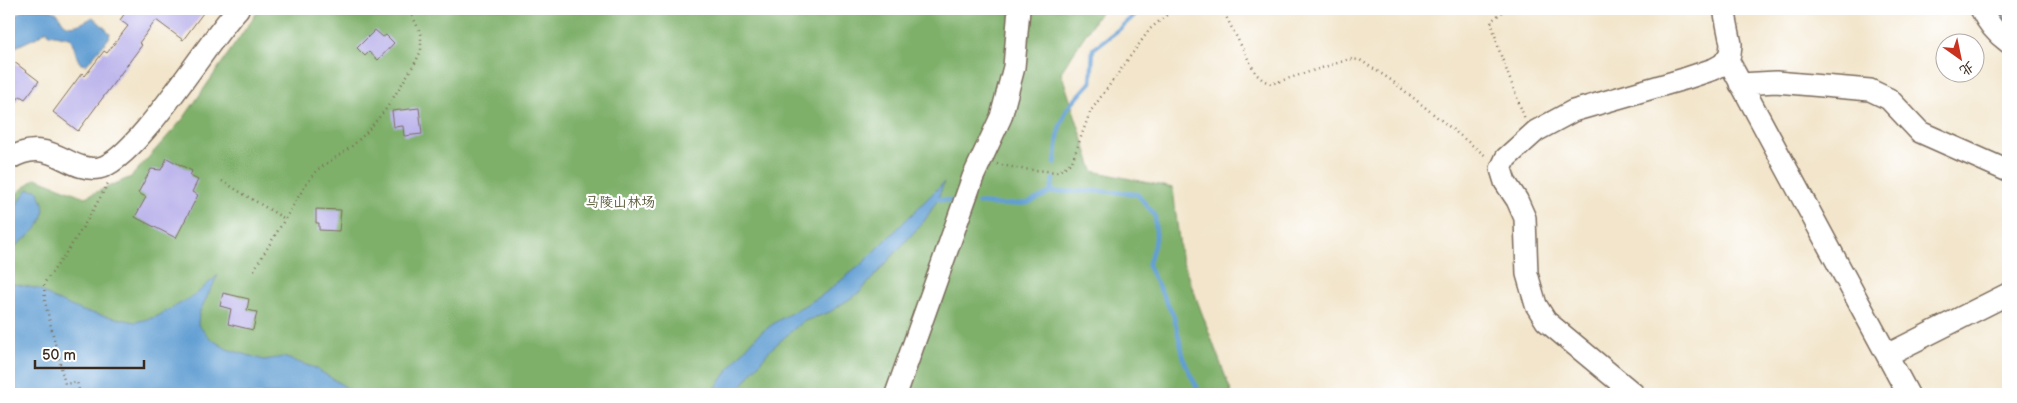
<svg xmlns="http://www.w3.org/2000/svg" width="2017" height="403" viewBox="0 0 2017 403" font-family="'Balsamiq Sans','LXGW WenKai TC',sans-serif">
<rect width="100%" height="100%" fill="#fff"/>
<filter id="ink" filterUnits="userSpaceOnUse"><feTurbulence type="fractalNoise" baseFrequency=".02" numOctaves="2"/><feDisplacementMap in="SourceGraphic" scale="10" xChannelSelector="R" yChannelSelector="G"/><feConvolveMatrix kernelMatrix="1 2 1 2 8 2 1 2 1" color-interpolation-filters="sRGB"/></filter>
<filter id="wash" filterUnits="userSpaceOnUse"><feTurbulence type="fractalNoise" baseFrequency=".0096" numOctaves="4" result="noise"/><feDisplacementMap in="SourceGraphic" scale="20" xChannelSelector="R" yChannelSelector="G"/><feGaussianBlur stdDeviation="1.12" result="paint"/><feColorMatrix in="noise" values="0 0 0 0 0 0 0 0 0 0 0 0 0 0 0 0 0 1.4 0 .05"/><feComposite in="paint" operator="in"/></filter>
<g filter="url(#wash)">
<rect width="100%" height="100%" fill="#f2e5cb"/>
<path fill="#7fb06b" stroke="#5d6d44" d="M261,9H1102L1061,72L1093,171L1173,188L1181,257L1232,394H9V200L36,178L85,197L131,177L183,119L255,15Z"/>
<path fill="#629fd3" stroke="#4e6478" d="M23,9C33,9 49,7 57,13C60,16 61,20 64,23C72,30 86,21 93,17L110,33L109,38L86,65L81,64C75,57 76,48 70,38L49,34L47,30L37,37L9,50V23Z
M944,182L938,199L925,220L860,292L830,312L802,322L769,351L735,394H711L737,358L759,334L777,321L821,296L862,264Z
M28,189L37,190C56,221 31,234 9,251V215Z
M218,275L199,313L198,325L211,339L227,349L264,360L283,357L315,368L357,394H14L9,389V283L39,289L54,299L83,311L135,322L156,317L194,296Z"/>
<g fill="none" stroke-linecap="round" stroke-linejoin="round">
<path stroke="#629fd3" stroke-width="4.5" d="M1999,9L2008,23
M1055,164L1059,129L1067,109L1091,82L1093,49L1118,30L1141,9
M1051,192L1100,191L1137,194L1155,215L1156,238L1148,266L1174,317L1185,363L1200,394
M938,199L951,201
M978,203L1002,205L1028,203L1051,192L1053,179"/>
</g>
<g id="blocks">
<path fill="#bbb4eb" d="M128,9H206L183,40L156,20L139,43L142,45L78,131L53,112L82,73L85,76L104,51L107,53L128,26L120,20Z
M375,30L383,37L386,35L394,43L378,60L369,52L365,56L357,48Z
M9,58L39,81L25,99L20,96L9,111Z
M419,108L422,134L404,136L403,126L394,127L392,111Z
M167,158L192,171L190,176L198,180L192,192L198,195L176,238L135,217L146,197L138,193L151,169L161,170Z
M316,209L341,210L339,231L319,230V223H316Z
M223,293L249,299L247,310L257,312L253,330L228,324L231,309L220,306Z"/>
</g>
</g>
<g filter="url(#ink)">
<use href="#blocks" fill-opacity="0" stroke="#7b6b5b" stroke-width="1"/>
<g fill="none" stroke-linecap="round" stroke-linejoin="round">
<defs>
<path id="minor" d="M1981,9C1987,22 1997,34 2008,42
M1727,58L1908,394
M1740,84L1776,82L1870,90L1889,99L1920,132L2008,171
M9,159C51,134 67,173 99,168C136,161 208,40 238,9
M1887,355L2008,294
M896,394L973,177L1001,117L1014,67L1019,9
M1634,394L1546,321L1536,305L1527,274L1525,218L1517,200L1505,182L1501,169L1506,158L1536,131L1573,111L1684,79L1714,69L1723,64L1730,54L1731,44L1724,9"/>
</defs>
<use href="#minor" stroke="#7b6b5b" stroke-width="24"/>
<path stroke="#7b6b5b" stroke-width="2.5" stroke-dasharray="1 4" stroke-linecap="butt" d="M1222,9L1256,74L1263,80L1271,84L1350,59L1360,60L1391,80L1487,157
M1506,9L1491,21L1500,53L1525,119
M997,164L1022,169L1058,172L1072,162L1090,112L1150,29L1174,9
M222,181L285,219
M254,270L305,186L317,170L351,147L366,133L386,109L415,63L421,51V34L409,9
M80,394L77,382L65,384L45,302L44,283C69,251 89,219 108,183"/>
<use href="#minor" stroke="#fff" stroke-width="21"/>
</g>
</g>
<g text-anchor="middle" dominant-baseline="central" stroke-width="4.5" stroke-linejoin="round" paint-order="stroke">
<g font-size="14" fill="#595b3a" stroke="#fff">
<text x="620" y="202">马陵山林场</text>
</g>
</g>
<rect width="2017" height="403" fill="none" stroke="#fff" stroke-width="30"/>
<g transform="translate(1960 58) rotate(147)"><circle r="24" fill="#ffffff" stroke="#b1aaa5"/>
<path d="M0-4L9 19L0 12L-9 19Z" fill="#c8321e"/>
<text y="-8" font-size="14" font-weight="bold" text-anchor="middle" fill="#3b2a1e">北</text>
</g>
<path d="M35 360v8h109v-8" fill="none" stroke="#3b2a1e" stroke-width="2.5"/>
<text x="42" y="360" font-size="15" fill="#3b2a1e" stroke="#ffffff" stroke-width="4" paint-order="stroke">50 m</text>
</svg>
